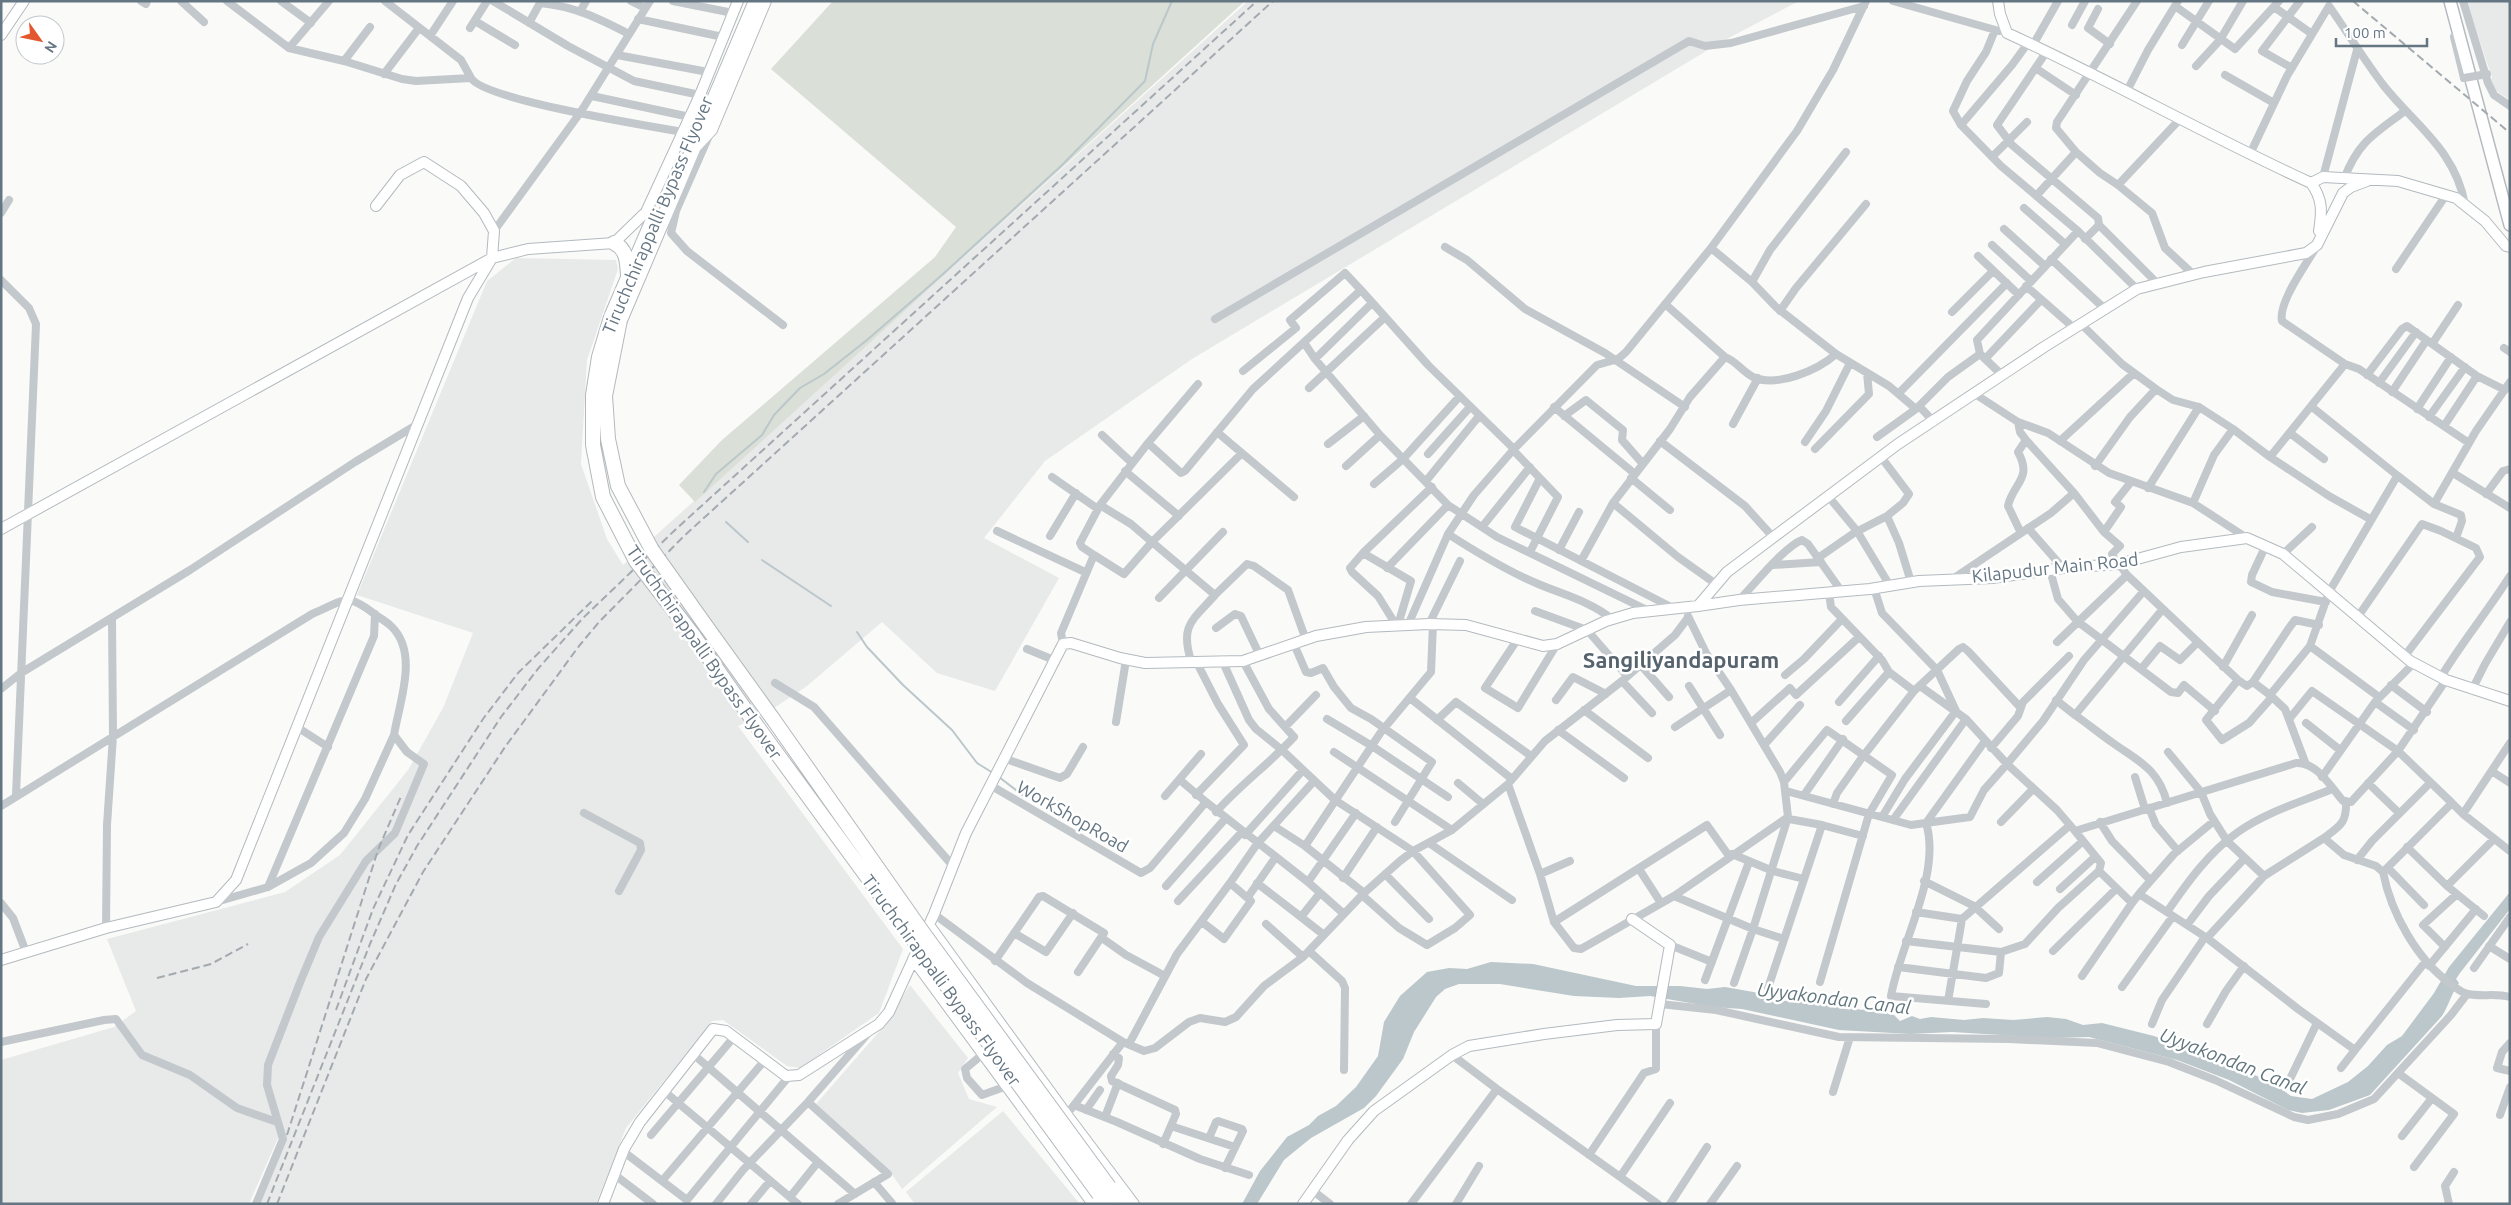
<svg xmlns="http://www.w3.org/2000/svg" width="2511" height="1205" viewBox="0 0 2511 1205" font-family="Ubuntu,sans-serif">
<rect width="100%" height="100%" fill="#fafaf8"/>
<path fill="#e8e9e9" d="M1248,1H1799L1723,41L1192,359L1045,461L984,538L1059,578L995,691L937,673L882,622L807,686L774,708L738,726L903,949L879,1013L800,1068L787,1066L723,1020L712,1021L626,1128L596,1204H258L283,1142L278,1138L249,1204H1V1060L114,1027L136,1011L107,939L285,892L340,855L408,770L443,708L473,633L357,595L487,281L516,258L616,260L618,269L587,360L581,464L607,539L623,565Z
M2466,1H2510V100L2495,90L2490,82L2492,77Z
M910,985L968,1058L958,1073L969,1099L997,1107L902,1189L891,1173L816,1104L885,1025Z
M1003,1111L1080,1204H915L906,1192Z"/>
<path fill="#dadfd7" d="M833,1H1245L695,502L679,485L722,440L935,257L956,227L771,69Z"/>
<path fill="#bbc7cb" d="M2510,892V909L2460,973L2456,979L2459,983C2451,994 2449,1005 2442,1016L2370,1095L2329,1110L2302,1113L2288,1110L2229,1080L2177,1060L2089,1037L2052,1038L1952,1032L1910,1034L1839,1030L1742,1009L1713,1007L1650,996L1619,998L1574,996L1500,984H1459L1445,989L1436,997L1414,1032L1403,1059L1376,1096L1364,1108L1311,1138L1284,1160L1257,1204H1242L1260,1171L1287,1137L1309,1125L1318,1116L1336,1106L1356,1087L1378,1056L1384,1022L1400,996L1427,972L1449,968L1467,969L1491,962L1533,964L1636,986H1680L1707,989L1725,987L1759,993L1775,1000L1818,1003L1863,1010L1865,1007L1888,1010V1014L1894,1015L1900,1021L1912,1016L1920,1019L1931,1017L1964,1020L1983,1018L2013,1020L2047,1017L2066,1019L2083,1025L2102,1023L2154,1036L2270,1081L2291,1096L2312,1099L2348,1082L2368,1066L2387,1045L2402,1036L2434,993L2449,967Z"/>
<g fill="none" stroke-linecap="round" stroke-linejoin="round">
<path stroke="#bbc7cb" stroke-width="2" d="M704,492L716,474L762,435L774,415L800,388L824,374L867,340L942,275L1061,166L1145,81L1153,44L1172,1
M726,522L748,542
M762,560L831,606
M857,632L867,647L903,685L952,730L977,763L993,773
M999,777L1025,797"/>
<defs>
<path id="secondary" d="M1998,1L2000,14L2007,33C2110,80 2208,136 2311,183L2323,177L2398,181L2456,198L2485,221L2506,246L2510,247
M1,35L24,1
M697,146L712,130L766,1
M2311,183C2323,199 2322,212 2319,231
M1,529L492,258L528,249L614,243L646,212L700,95L738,1
M1698,606L1739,600L1870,589L1919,581L1992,578L2063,568L2119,564L2181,547L2247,538L2283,554L2410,661L2446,680L2510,701
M929,925L1067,1115L1134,1204
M913,959L1093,1204
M1,960L106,928L216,902L236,880L468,298L492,258L494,231L484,213L461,186L424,162L400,175L376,206
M603,1204L624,1149L640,1122L713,1029L726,1031L786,1076L799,1075L879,1024L889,1012L934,914L966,833L1063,644L1071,643L1120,658L1145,663L1243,661L1316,636L1344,631L1366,627L1429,624L1466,625L1543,646L1557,644L1606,621L1633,613L1698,606L1727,572L1898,444L2044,347L2137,289L2204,272L2306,253L2317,245L2343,193L2351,187L2367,181
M1303,1204L1348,1140L1374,1111L1452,1055L1469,1046L1544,1034L1617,1025L1656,1024L1670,945L1632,919"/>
<path id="primary" d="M2450,1L2510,225"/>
<path id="highway" d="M614,243C627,249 627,262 628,275
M612,315L652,222
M620,320L756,1
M706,626L773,719
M693,635L759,729
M1109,1187L1123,1204
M1099,1194L1106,1204"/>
</defs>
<use href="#secondary" stroke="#b3babf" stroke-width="12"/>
<use href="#primary" stroke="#b5babe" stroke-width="14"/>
<use href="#highway" stroke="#b4b9bd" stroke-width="16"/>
<path stroke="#c3c8cc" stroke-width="8" d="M141,1L146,4L147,1
M181,1L204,22
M227,1L289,48L344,61L402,79L416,81L471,78C484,100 650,126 683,132
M281,1L311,23
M385,1L461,60L471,78
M493,1L568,46L634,81L700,95
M631,1L645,8
M673,1L733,13
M1893,1L1999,31
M2137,1L2057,122L2056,128L2076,152L2100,173L2118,185L2152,213L2165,248L2194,275
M2463,1L2488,83L2494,95L2510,106
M2175,6L2235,49L2279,1
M2274,7L2312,34
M2098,9L2088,28L2110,44
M581,10L586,1
M638,19L723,37
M475,21L515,45
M529,23L540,3C574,6 600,19 629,34
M2072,25L2085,1
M470,28L487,1
M1995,30L1986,52L1967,81L1953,111L1961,125L2001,166L2078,231
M430,36L453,1
M2454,37L2464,78
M2033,45L2058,1
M2182,45L2209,1
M289,48L329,1
M2047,51L1997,125L2012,145L2098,218L2099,225L2085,239
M617,55L708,72
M344,61L370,27
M2196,66L2220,40L2243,1
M2292,68L2262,51L2300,1
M2037,69L2076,95
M384,74L419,28
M2225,75L2274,103
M2127,91L2148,50L2178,1
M592,96L690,117
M1961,125L2012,65L2028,43
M709,136L676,211L671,233L687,251L783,325
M2250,154L2287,76L2329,6C2348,33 2364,60 2384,86C2416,126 2456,151 2465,205
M1992,157L2027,122
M2323,177L2357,50
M2344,179C2358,142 2375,133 2405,111
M2118,185L2181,118
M2037,195L2076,152
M2024,208L2065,244
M1,213L9,200
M2099,225L2157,283
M2004,229L2045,266
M494,231L580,113L650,1
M1992,245L2031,281
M1445,247L1467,260L1525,309L1605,353L1685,407
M1711,248L1752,282L1776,307L1836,354
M2315,249C2305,266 2278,303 2282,321L2345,364L2359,369L2469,443
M1978,256L2019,295
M2051,259L2105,309
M2396,269L2446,195
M1,280L29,308L36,324L16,795
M1752,282L1770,250L1846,152
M2026,286L2074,328
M1665,304L1725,357
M1780,311L1796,288L1866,204
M1952,312L1993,271
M1215,319L1689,41L1705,46L1731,43L1864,6
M2081,324L2122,364L2156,389L2130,417L2095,466
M1305,344L1315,359L1380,435L1448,505L1497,537L1647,610
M2432,344L2458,305
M2504,348L2510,352
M1980,354L1977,340L2078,231L2137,289
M1315,359L1372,303
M1985,359L2041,300
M2345,364L2270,457L2329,496L2370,519
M1243,371L1296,328L1290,320L1345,273L1361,290
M2367,375L2402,329L2407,326L2477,376L2505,390
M2379,383L2416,332
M1309,388L1385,317
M2156,389L2173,400L2199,407L2233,429
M2392,392L2426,341
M1899,393L2007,283
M1975,394L2018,422L2048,433L2109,473L2193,503L2247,538
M1919,406L1948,377L1980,354L2002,375
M1554,407L1635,474
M2312,407L2398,476
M2417,409L2451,357
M1564,416L1586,400L1623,430L1622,440L1643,464
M2429,417L2465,367
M1733,424L1758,378
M2444,426L2477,376
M1217,432L1294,497
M2290,433L2324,459
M1102,435L1132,463
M1877,437L1916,409
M1660,441L1745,506L1773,537
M2060,441L2134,373
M1805,442L1826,411L1850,363
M1148,443L1198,384
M1328,444L1364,416
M1815,449L1869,394L1867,373
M1513,450L1558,497L1530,552
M1428,454L1470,407
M1881,457L1909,494L1903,503L1887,516L1899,543L1911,582
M1346,466L1380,435
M1125,471L1179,516
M2453,473L2510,508
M1052,477L1098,509
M1631,478L1670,510
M1539,480L1515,527L1671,607
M1426,481L1479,416
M1374,484L1403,459L1459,397
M2148,488L2199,407
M2074,493L2104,532L2120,546L2112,554L2117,564
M2486,494L2503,471L2510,469
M1828,496L1857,531L1890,586
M1613,503L1678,557L1716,584
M2193,503L2214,455L2233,429L2270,457
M2434,504L2461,515L2462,521L2456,538
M1100,505L1148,443L1181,473L1185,471L1253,389L1361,290L1428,365L1514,449L1597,365L1618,359L1626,352L1711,248L1797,131L1833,70L1866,1
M1482,527L1530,467
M2028,528L2063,568
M997,531L1085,572
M2104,532L2121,507L2115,502L2131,482
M2021,533L2008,506C2013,483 2033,479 2018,452L2026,440
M1448,534C1476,552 1505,570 1536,583C1561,594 1590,601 1612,619
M1050,536L1076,493
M2266,545L2252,575L2251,582L2272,592L2326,602
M1559,550L1579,512
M1363,553L1350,568L1352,572L1378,596L1396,625
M2283,554L2312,527
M1094,555L1082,547L1080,543L1100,505L1131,524L1152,542L1241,454
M1818,558L1854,533L1887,516
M1581,561L1613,503L1670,429L1690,397L1725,357C1735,360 1743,372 1753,377C1777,388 1818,370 1836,354L1889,386L1916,409L1919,406L1934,422
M2119,564L2127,575L2238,680L2247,686L2253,682
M1773,565L1821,562
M1387,568L1448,505
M2050,570L2058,599L2077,621L2171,692L2178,693L2184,685L2215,711
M1954,578L2051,513L2074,493L2026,440L2020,432L2018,422
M1874,588L1882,613L1937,670L1956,711L1905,779L1882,817
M1829,593L1831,607L1882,660L1889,672L1914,691
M1215,595L1247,564L1254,566L1288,590L1306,640
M1159,598L1223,532
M1739,600C1754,585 1784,547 1802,540L1808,544L1842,592
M1535,611L1587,630L1627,676
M2357,618L2422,524L2441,531L2476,548L2480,557L2404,657
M1429,624L1460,561
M1398,625L1411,581L1363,553L1432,487
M1408,625L1448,534L1474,495L1514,449
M1216,628L1235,614L1241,616L1260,656
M1517,640L1485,688L1518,708L1557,644
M2057,642L2127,575
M1063,644L1061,633L1094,555L1124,574L1152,542L1215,595C1192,621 1180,625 1191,661
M1294,644L1306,672L1311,673L1323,668L1334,687L1351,708L1371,719L1432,762L1395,822
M2310,646L2379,697
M1027,649L1054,660
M1222,660L1249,720L1256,729L1282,750L1335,800L1413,851L1470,915L1455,928L1427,945L1399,928L1362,895
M1196,661L1218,704L1244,745L1196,795
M1640,664L1669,697
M2223,667L2252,615
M2141,669L2160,646L2180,660L2198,642
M1785,675L1804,659L1842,619
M2441,677C2462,642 2488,611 2510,576
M2238,680L2206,720L2222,740L2249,723L2272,697
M1622,681L1652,713
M775,683L814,707L953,866
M2391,685L2427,712
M1689,686L1720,735
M1920,686L1966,719L2007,764L2043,721L2084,660L2143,592
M1,689L21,673L190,570L355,462L418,424
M2472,690L2485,664L2510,622
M2270,695L2253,682L2289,628L2295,620L2319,625
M1410,698L1512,779
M1556,700L1573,677L1606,694
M2056,700L2075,715L2162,610
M1839,702L1879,656
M2375,702L2414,730
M1584,710L1648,758
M2075,715C2088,724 2100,734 2113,743C2138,761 2159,769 2167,803
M2290,718L2312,691L2398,751L2452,803
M1327,719L1372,746L1448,797
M1437,720L1456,702L1531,756
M1846,721L1889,672
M1116,722L1126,660
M1751,723L1790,688L1796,695L1859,637
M2306,723L2340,750
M297,727L328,747
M1285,727L1316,695
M1675,727L1731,690
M1558,730L1624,778
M1985,741L1926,823C1942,874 1900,944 1891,996L1986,1004
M1764,745L1800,705
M1991,748L2018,716L2023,702L2069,656
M1334,752L1452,830
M2168,752L2201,792L2210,814L2227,841L2264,876
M1003,758L1060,778L1067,774L1083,747
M2305,762L2285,709L2270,695L2310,646L2329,592L2396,478L2398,476L2434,504L2476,431L2510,382
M2493,772L2510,783
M2135,777L2145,809
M2322,777L2375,702L2414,663
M1784,782L1827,730L1892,775L1869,814L1820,982
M1458,783L1483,804
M2368,783L2399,813
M1508,784L1540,874L1554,922L1574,948L1581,949L1674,896L1788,817L1784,782L1780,772L1731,690L1706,653L1688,616
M990,785L1141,873L1150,868L1206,802L1180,780
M1786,791L1911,825L1970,817L1984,790L2007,764L2057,810L2075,831L2296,763C2317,762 2330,786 2343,801L2351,802L2398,751L2446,680
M1804,795L1843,739
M1165,796L1201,754
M1206,802L1308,882L1344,914
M1833,804L1837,793L1861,759L1914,691L1959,649L1963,647L1968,651L2020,707
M1,806L312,614C346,600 346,591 377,616C382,619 388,623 392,627C419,654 399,703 394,735L407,752L424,764L395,833L366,861L319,937L301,980L268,1065L267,1085L283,1139L256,1204
M2149,808L2156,825L2178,851
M1216,812C1240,785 1269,764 1294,737L1269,709L1243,661
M584,813L640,843L641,850L619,891
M2463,814L2510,851
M1789,819L1822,825
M1893,820L1966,719
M2001,822L2033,789
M2100,822L2112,841L2150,880
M1274,826L1305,846
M2075,831L2101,863L2099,871L2132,903L2139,894L2207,938L2264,876L2324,838L2344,855L2376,866L2383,872C2391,913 2417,960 2451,984C2456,988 2462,993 2468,994C2482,997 2495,993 2510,997
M1245,835L1303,770
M2324,838C2340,826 2347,823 2346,801
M1429,843L1512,900
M2407,847L2447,886L2484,916
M1732,854L1773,871L1804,879
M2357,860L2372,841L2430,783
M2388,868L2424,905
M1639,869L1661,903
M2383,872L2452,803L2463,814L2510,743
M1385,874L1429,919
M1540,874L1570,861
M1343,878L1377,827
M1924,881L1974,906L1999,929
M1308,882L1356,813
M2037,882L2083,841
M1230,883L1257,844L1314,781
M1257,883L1301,917
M1166,886L1225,819
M2447,886L2494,839
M268,887L374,636L375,614
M2060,889L2095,857
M1320,893L1301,917L1324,935
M1364,893L1305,846L1381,732L1431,672L1433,624
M2139,894L2174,854L2214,821
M1674,896L1753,929L1788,817
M1248,897L1275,858
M1178,901L1242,832
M216,902L268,887L311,863L344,833L365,799L394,735
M1,903L13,918L26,952
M1916,912L1962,919
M2167,912C2187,883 2209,852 2238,832C2266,812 2301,802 2332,789
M934,914L1027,983L1123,1042L1144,1051L1155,1048L1189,1022L1200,1018L1225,1022L1236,1017L1264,986L1303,957L1364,893L1400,861L1413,851L1452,830L1508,784L1545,741L1622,681L1675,635L1687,619
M1554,922L1707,825L1729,856
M1266,924L1303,957
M2187,925L2209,896L2245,858
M106,928L107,825L113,736L112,619
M1014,933L1046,952L1073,913
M1102,938L1126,955L1165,976
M2207,938L2298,1009L2355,1050L2341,1068
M1906,941L2001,952
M1670,945L1712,962
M2489,946L2510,959
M2445,947L2423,925L2457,894
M1309,951L1342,981L1345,988L1344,1070
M2053,951L2116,889
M995,961L1039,897L1043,896L1104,933L1078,972
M2429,966L2476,909
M1898,967L1986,978L1999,973L2001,952L2025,944L2058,908L2099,871
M2474,968L2510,917
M2082,976L2132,903
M1705,980L1749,862
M1734,983L1753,929L1784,939
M2122,987L2173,916
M1768,988L1822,825L1863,836
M1948,1001L1962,919L2069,826
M1660,1004L1716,1010L1839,1037L2009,1039L2097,1043L2169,1062L2215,1080L2294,1117L2308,1120L2338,1114L2374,1099L2451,1015L2467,994
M2152,1024L2162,1000L2205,937
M2207,1024L2226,991L2244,966
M1,1042L104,1020L116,1019L142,1055L190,1075L237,1108L277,1122
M2510,1043L2502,1052L2497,1068L2510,1071
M1129,1044L1177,954L1230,883L1251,901L1224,939L1202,922
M2355,1050L2426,961
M693,1054L855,1194
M983,1054L965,1069L967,1078L982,1095L1007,1086
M1113,1054L1119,1058L1118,1065L1111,1076L1112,1081L1175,1110L1176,1114L1163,1144
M1452,1055L1497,1089L1658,1204
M2398,1073L2454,1114L2414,1167
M2290,1079L2317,1023
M664,1091L798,1204
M1833,1092L1850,1037
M808,1102L888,1174L838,1204
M1074,1105L1117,1122L1200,1159L1249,1175
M1071,1109L1123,1042
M1086,1110L1100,1090
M2500,1115L2510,1087
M1105,1117L1118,1083
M1171,1126L1235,1147
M651,1135L734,1037
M2402,1136L2432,1098
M1209,1138L1216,1122L1218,1121L1242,1129L1243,1131L1225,1168
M624,1152L687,1200L790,1075
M1589,1155L1644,1073L1656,1069V1024
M615,1175L653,1204
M1620,1177L1670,1103
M662,1181L765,1060
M874,1182L892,1203
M1312,1190L1330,1204
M790,1197L818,1162
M716,1204L743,1170L808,1102L870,1031
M751,1204L770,1181
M1411,1204L1497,1089
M1456,1204L1479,1166
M1670,1204L1707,1147
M1710,1204L1737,1166
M2449,1204L2445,1186L2454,1172"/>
<use href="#secondary" stroke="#fff" stroke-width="10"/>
<use href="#primary" stroke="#fff" stroke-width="11"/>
<use href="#highway" stroke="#fff" stroke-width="14"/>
<path stroke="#a2aab0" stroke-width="2" stroke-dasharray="8 4" stroke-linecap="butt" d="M2353,1L2510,133
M157,978L211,964L248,944
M336,1010L373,909L408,835L483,719L518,673L593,600
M287,1135L378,850L402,794
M267,1204L370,944L396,884L417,846L501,717L537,670L582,619L675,530L1257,1
M277,1204L366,979L423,872L505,747L579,646L599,622L684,536L1273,1"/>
<defs>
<path id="highway-bridge" d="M611,317L599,357L593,395V445L603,497L636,561L693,635
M620,320L605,396L608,439L618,486L652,550L706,626
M773,719L924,934L1109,1187
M759,729L1099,1194"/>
</defs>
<use href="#highway-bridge" stroke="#b4b9bd" stroke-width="16" stroke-linecap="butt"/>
<path stroke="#c3c8cc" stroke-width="8" d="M2464,78L2487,74"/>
<use href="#highway-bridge" stroke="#fff" stroke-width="14"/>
</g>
<g text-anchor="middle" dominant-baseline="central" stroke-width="5" stroke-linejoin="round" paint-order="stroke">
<g font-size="18" fill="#657683" stroke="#fff">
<text transform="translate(657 215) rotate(-67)">Tiruchchirappalli Bypass Flyover</text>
<text transform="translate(2055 567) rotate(-6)">Kilapudur Main Road</text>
<text transform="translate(705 652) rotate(55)">Tiruchchirappalli Bypass Flyover</text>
<text transform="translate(1073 816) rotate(30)">WorkShopRoad</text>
<text transform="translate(942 980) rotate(54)">Tiruchchirappalli Bypass Flyover</text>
</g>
<g font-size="19" font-style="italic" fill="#60757c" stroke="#fff">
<text transform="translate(1834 998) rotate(7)">Uyyakondan Canal</text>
<text transform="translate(2233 1061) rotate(21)">Uyyakondan Canal</text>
</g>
<g font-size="22" font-weight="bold" fill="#57646e" stroke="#fff">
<text x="1681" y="659">Sangiliyandapuram</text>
</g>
</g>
<rect width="2511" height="1205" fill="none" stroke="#657683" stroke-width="5"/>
<g transform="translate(40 40) rotate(123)"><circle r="24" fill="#ffffff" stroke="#c1c8cd"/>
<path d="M0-4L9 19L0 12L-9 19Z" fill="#e4572e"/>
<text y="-8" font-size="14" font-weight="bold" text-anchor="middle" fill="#657683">N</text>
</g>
<path d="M2336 38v8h91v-8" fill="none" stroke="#657683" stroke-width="2.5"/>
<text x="2344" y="38" font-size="15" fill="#657683" stroke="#ffffff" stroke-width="4" paint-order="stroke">100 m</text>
</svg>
